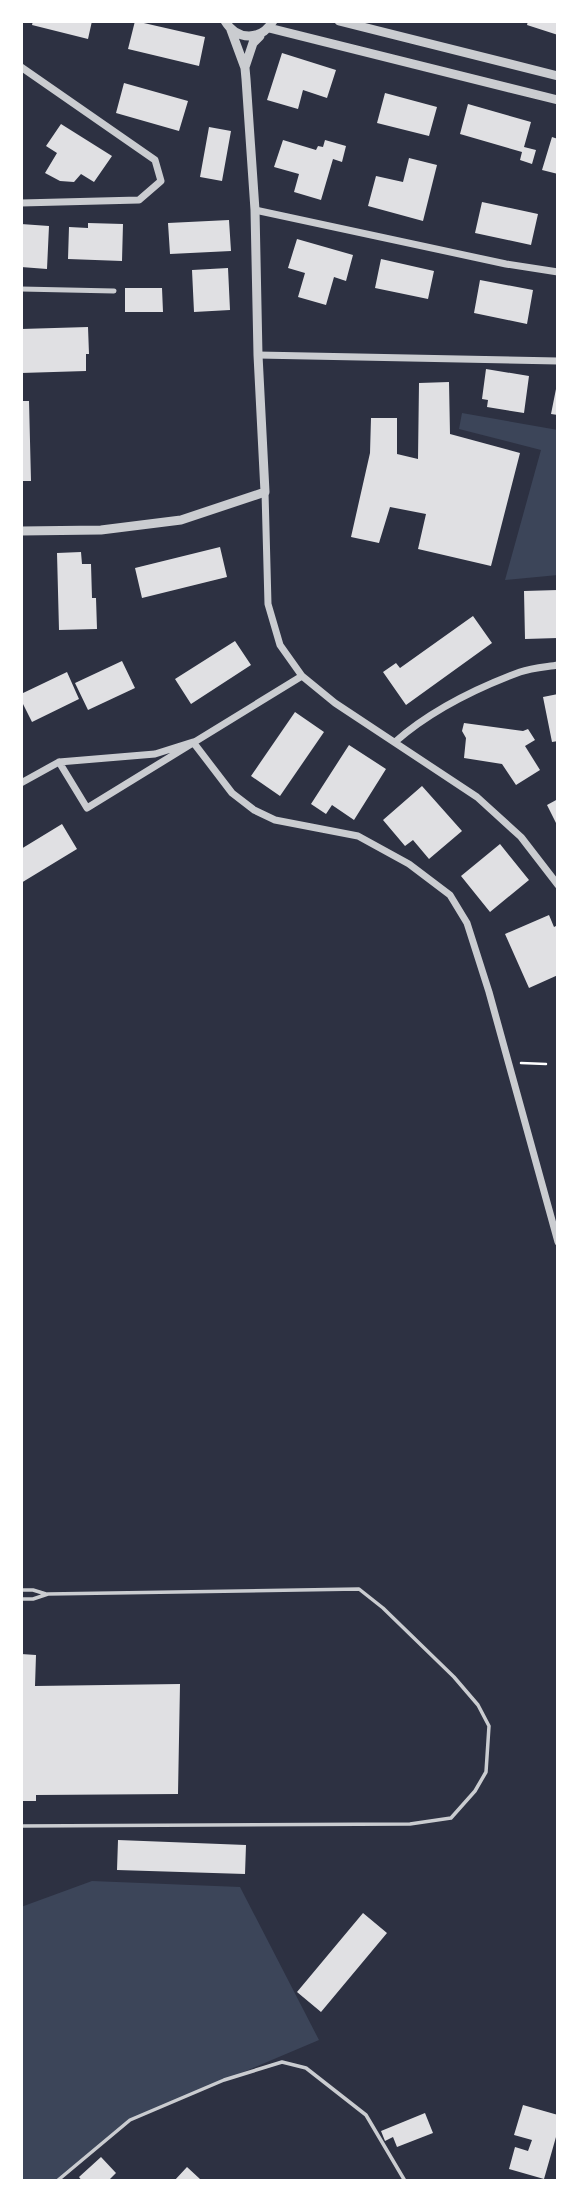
<svg xmlns="http://www.w3.org/2000/svg" width="579" height="2202" viewBox="0 0 579 2202" font-family="Ubuntu,sans-serif">
<rect width="100%" height="100%" fill="#2d3142"/>
<path fill="#3c4559" d="M462,413L558,430V575L505,580L541,450L459,429Z
M92,1881L240,1887L319,2040L130,2120L57,2181H21V1907Z"/>
<path fill="#e0e0e3" d="M33,21H92L88,39L32,25Z
M135,21L205,37L199,66L128,49Z
M528,21H558V35L527,25Z
M282,53L336,70L327,98L303,90L298,109L267,100Z
M124,83L188,101L179,131L116,113Z
M385,93L437,107L429,136L377,123Z
M468,104L531,122L524,147L536,150L532,164L520,160L522,152L460,134Z
M61,124L112,156L94,182L81,174L74,182L60,181L45,173L57,153L46,146Z
M209,127L231,131L222,181L200,177Z
M552,137L558,139V174L542,170Z
M283,140L316,150L318,146L323,147L325,140L346,146L342,162L333,159L321,200L294,192L299,174L274,167Z
M409,158L437,165L423,221L368,206L376,176L403,182Z
M482,202L538,214L531,245L475,233Z
M229,220L231,251L170,254L168,223Z
M88,223L123,224L122,261L68,259L69,227L88,228Z
M21,224L49,226L47,269L21,267Z
M297,239L353,255L346,281L334,277L326,305L298,297L305,273L288,268Z
M381,259L434,271L428,299L375,288Z
M228,268L230,310L194,312L192,270Z
M480,280L533,290L527,324L474,313Z
M125,288H162L163,312H125Z
M88,327L89,354H86V371L21,373V329Z
M486,369L529,376L524,413L487,407L488,400L482,399Z
M449,382L450,434L520,453L491,566L418,549L426,514L390,507L379,543L351,537L370,453L371,418H397V454L418,459L419,383Z
M557,384H558V415L551,414Z
M21,401H29L31,481H21Z
M220,547L227,577L142,598L135,568Z
M81,552L82,564H91L92,598H96L97,629L59,630L57,553Z
M558,590V638L525,639L524,591Z
M473,616L492,643L406,705L383,672L396,663L400,668Z
M235,641L251,665L191,704L175,679Z
M122,661L135,688L88,710L75,683Z
M67,672L79,699L32,722L21,700V694Z
M558,694V741L552,742L543,697Z
M295,712L324,732L280,796L251,776Z
M464,723L523,731L528,729L535,740L525,746L540,770L516,785L502,764L464,758L466,738L462,731Z
M349,745L386,769L354,820L332,805L326,814L311,804Z
M422,786L462,831L429,859L413,840L405,846L383,820Z
M558,799V827L547,805Z
M62,824L77,849L21,883V849Z
M500,844L529,880L490,912L461,876Z
M549,915L554,927L558,925V975L529,988L505,934Z
M21,1654L36,1655L35,1686L180,1684L178,1794L36,1795V1801H21Z
M118,1840L246,1845L245,1874L117,1870Z
M363,1913L387,1933L321,2012L297,1992Z
M523,2105L558,2115V2130L544,2179L509,2169L515,2147L528,2151L532,2140L514,2135Z
M425,2113L433,2133L397,2147L393,2137L385,2141L381,2131Z
M101,2157L116,2173L108,2181H82L79,2177Z
M187,2167L200,2179L198,2181H174Z"/>
<g fill="none" stroke-linecap="round" stroke-linejoin="round">
<path stroke="#fff" stroke-width="2.5" d="M521,1063L546,1064"/>
<path stroke="#caccd0" stroke-width="3.5" d="M21,1590H33L46,1594
M21,1599H33L48,1594L359,1589L383,1608L454,1677L478,1705L489,1726L486,1772L475,1791L451,1818L410,1824L21,1826
M57,2181L130,2120L224,2080L282,2062L306,2068L366,2115L405,2181"/>
<path stroke="#caccd0" stroke-width="5" d="M21,289L114,291"/>
<path stroke="#caccd0" stroke-width="7" d="M21,67L155,160L161,181L139,200L21,203
M255,210L506,264L558,272
M258,355L558,361
M265,492L268,604L280,645L302,676L335,703L477,797L521,837L558,885
M395,742C429,712 477,688 520,672C532,668 546,667 558,665
M59,762L155,754L193,742L232,793L254,810L275,820L358,836L409,864L450,895L467,923L489,992L558,1242
M21,783L59,762L87,808L302,676"/>
<path stroke="#caccd0" stroke-width="9" d="M225,21C237,41 261,41 273,21
M339,21L558,76
M269,28L558,100
M245,67L253,43L260,36
M21,531L101,530L181,520L265,492L258,355L255,210L246,79L245,68L231,30"/>
</g>
<rect width="579" height="2202" fill="none" stroke="#ffffff" stroke-width="46"/>
</svg>
